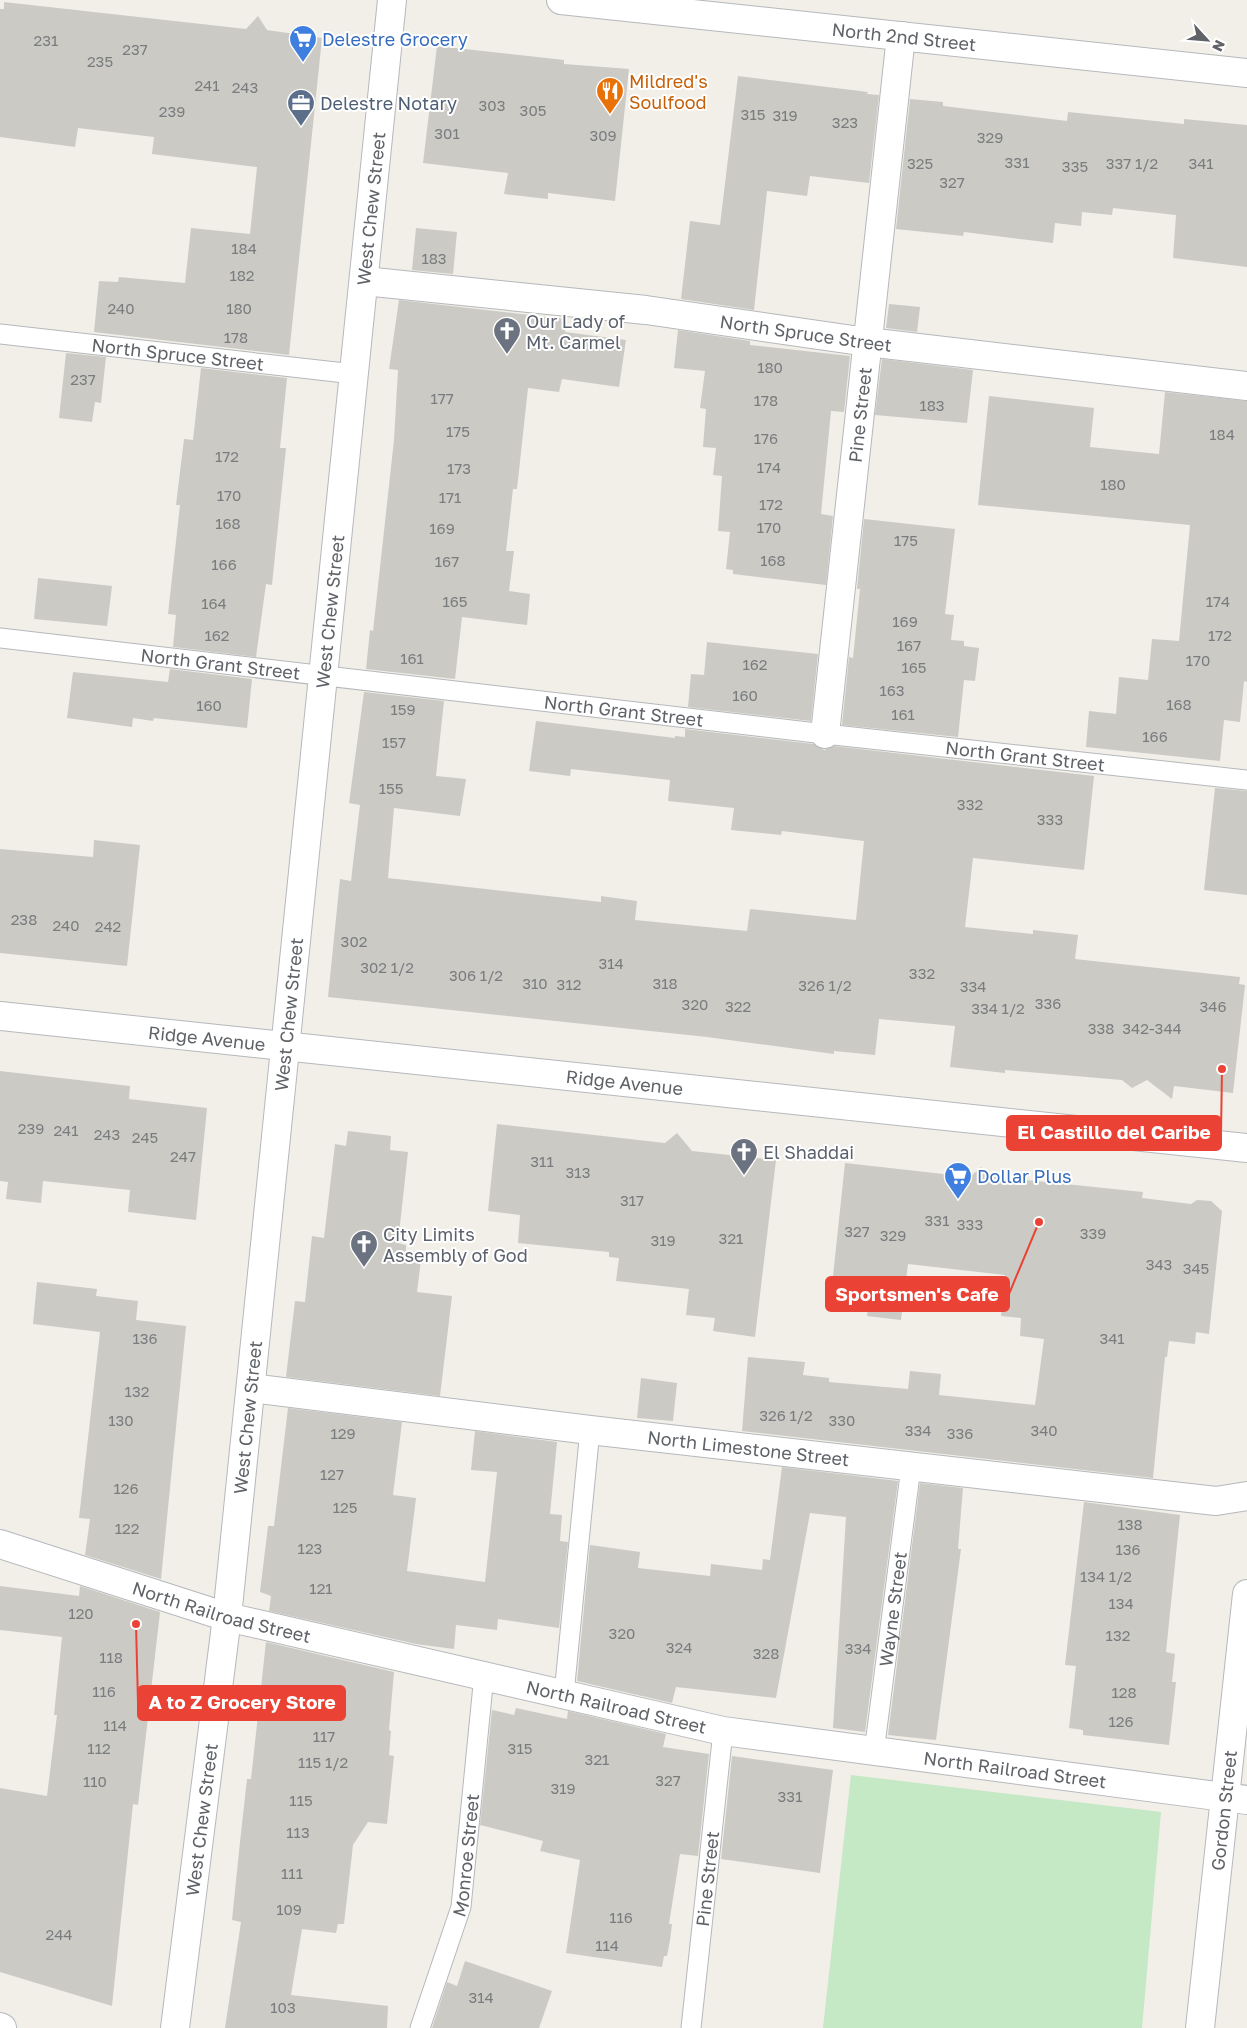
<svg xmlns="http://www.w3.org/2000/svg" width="1247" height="2028" viewBox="0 0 1247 2028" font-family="'Golos Text',sans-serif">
<rect width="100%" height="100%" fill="#f1efe8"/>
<path fill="#c5e8c5" d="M851,1775L1161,1812L1142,2028H823Z"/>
<path fill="#cccac5" d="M4,2L246,29L258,16L267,30L322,38L289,355L94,332L99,281L118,282L119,277L185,283L191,228L250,234L257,167L152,154L154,137L78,128L75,147L0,137V9H4Z
M437,46L564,60V64L629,69L615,201L548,193V199L504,194L508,173L423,163Z
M738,76L868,92L867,94L879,95L869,183L810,176L807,196L767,191L754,310L681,299L690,221L720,225Z
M910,99L943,102V106L1067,121L1068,112L1184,124V119L1247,125V267L1173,258L1176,215L1113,208L1112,215L1082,212L1081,226L1055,223L1053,243L964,232L963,236L896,229Z
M416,228L457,232L453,274L412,270Z
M399,300L566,319L565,332L626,340L619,387L562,379L559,392L528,388L517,489H513L506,551H514L509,591L530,594L527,625L462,617L455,679L366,669L370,630L373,631L394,440L398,370L389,369Z
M889,304L920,307L917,332L886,328Z
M678,330L750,341V345L850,356L844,412L831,411L821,514L833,516L826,585L733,574V570L726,569L730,532L718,531L722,476L713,475L716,448L703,447L706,409L700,408L705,371L674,368Z
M66,353L106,357L101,403L95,402L92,422L59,418Z
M882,359L973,370L967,423L875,415Z
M201,368L287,378L280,448H286L272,585L266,584L256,657L173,647L176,615L168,614L180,505H176L184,439L193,440Z
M1165,392L1247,401V682L1244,681L1240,722L1224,720L1220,761L1086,747L1089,711L1116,714L1119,677L1148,680L1152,639L1179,641L1190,525L978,505L989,396L1094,408L1090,447L1159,454Z
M864,519L955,529L945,614L954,615L951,640L964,641V646L979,648L975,681L964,680L958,737L842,725L849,657L853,658L860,589H857Z
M38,578L112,586L107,626L34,619Z
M707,642L818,654L811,721L688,707L691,674L704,675Z
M170,669L252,679L247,728L154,718L153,721L133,718L132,727L67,718L73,672L168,682Z
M364,692L444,701L436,776L466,779L460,816L394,808L388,878L601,902V896L637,901L635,920L747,931L750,909L856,920L864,841L782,831L781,835L731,830L734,808L668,801L670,780L571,769L570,776L529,771L536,721L675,738V736L685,737V729L814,744L824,750L834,746L1094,776L1084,870L973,858L965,927L1033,934V930L1078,935L1075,959L1240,977L1239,984L1245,985L1233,1093L1174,1086L1172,1099L1147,1080L1132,1088L1122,1080L1005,1070V1073L950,1067L955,1026L879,1019L875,1055L834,1051V1054L707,1037L328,997L340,879L351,881L360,805L349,803Z
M1215,788L1247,791V895L1204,890Z
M94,840L140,845L127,966L0,953V849L93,857Z
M0,1071L130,1086L129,1099L207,1108L196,1220L128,1212L130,1190L43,1181L41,1203L6,1199L8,1182L0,1181Z
M497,1124L665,1143L677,1133L692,1151L776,1160L755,1337L713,1331L715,1318L686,1315L689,1289L616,1281L619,1258L609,1257V1252L518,1243L520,1215L488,1211Z
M348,1131L391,1136L390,1150L408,1152L398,1243L406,1245V1251L422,1252L417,1292L452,1296L440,1396L286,1377L295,1301L305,1302L312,1236L324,1238L335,1144L346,1146Z
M845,1163L970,1177L981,1167L987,1176L1143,1192L1142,1198L1191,1204L1197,1200L1211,1201L1222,1211L1209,1334L1196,1332L1195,1344L1169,1341L1167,1357H1165L1153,1478L742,1431L748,1357L805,1362L803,1375L829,1378V1382L908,1389L910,1371L941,1374L939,1395L1035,1405L1044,1339L1020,1336L1021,1318L1001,1316L1005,1275L908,1264L901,1320L867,1316L869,1299L831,1295Z
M37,1282L97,1289L96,1296L138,1301L136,1320L186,1326L161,1579L85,1555L90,1519L79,1518L100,1332L33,1324Z
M641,1378L677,1383L673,1421L637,1418Z
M288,1408L402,1422L393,1495L416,1498L407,1571L485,1582L497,1472L471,1470L475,1431L557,1442L550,1514L562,1515L560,1541L568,1542L559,1628L498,1619L497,1630L456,1625L454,1649L416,1644L269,1611L271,1596L260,1592L268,1526H274Z
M782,1467L898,1481L865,1732L833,1728L846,1517L810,1513L776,1698L676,1687L672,1703L577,1681L590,1545L640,1552L638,1568L710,1576L711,1564L762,1570L763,1559L770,1560Z
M920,1483L963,1488L958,1549H961L936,1740L888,1735Z
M1084,1502L1180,1515L1166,1652L1175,1654L1172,1682H1176L1169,1745L1083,1735V1730L1069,1728L1076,1666L1065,1665Z
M0,1586L79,1596L80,1586L160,1612L138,1805L133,1804L112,2006L0,1972V1788L47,1796L57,1715H54L62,1637L0,1630Z
M266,1642L394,1672L389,1730L391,1731L389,1755L394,1756L387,1824L368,1822L353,1845L344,1924H338L336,1933L302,1929L291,1995L388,2006L387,2028H225L241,1922L232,1920L240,1842L247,1779H251Z
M516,1708L567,1719L568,1711L666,1734L663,1747L709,1754L698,1856L680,1854L669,1924H672L670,1940L667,1956H664L662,1967L566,1953L580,1860L540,1851L543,1841L480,1825L492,1710L514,1715Z
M732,1756L833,1770L820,1873L721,1859Z
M465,1961L552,1991L539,2028H432L447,1982L457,1986Z"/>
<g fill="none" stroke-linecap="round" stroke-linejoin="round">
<defs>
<g id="service">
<path id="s1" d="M0,334L354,374"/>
<path id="s2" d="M0,638L825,734L1247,780"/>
<path d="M564,1694L590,1430"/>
<path id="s3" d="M874,1752L911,1467"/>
<path id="s4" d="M420,2028L461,1907L484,1675"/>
<path id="s5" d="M691,2028L723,1731"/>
</g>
<g id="minor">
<path id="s6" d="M561,0L1247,73"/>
<path id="s7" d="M364,281L646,310L867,342L1247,386"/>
<path id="s8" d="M825,734L901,36"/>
<path id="s9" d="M0,1016L1247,1148"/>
<path id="s10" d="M251,1388L590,1430L1216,1501L1247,1496"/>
<path id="s11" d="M0,1544L227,1617L723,1731L1247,1800"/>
<path id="s12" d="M175,2028L227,1617L392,0"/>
</g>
<g id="tertiary">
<path d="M0,2027L2,2028"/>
<path id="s13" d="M1200,2028L1247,1594"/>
</g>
</defs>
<use href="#service" stroke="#b5b8bc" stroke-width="21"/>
<use href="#minor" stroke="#b5b8bc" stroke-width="30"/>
<use href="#tertiary" stroke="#b5b8bc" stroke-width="30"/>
<use href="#service" stroke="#fff" stroke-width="19"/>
<use href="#minor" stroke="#fff" stroke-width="28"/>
<use href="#tertiary" stroke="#fff" stroke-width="28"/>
</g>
<defs>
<symbol id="supermarket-pin" viewBox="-11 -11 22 30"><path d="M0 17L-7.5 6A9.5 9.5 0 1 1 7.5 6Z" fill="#3f7fe0" stroke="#fff"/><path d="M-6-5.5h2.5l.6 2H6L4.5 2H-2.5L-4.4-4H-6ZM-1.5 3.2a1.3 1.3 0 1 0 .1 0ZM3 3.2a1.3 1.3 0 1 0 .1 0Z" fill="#fff"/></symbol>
<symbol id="restaurant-pin" viewBox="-11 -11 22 30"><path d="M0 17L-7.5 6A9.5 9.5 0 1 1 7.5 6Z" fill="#e8710a" stroke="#fff"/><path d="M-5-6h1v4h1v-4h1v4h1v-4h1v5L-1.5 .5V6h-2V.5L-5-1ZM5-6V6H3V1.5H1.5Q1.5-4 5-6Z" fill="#fff"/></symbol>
<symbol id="office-pin" viewBox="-11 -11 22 30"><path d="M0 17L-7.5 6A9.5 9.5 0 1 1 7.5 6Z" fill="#5c6f8a" stroke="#fff"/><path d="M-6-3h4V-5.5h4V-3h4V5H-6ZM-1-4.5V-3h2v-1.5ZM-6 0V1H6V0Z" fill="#fff"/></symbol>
<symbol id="church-pin" viewBox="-11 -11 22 30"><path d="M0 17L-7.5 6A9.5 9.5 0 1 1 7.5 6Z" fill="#6b7280" stroke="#fff"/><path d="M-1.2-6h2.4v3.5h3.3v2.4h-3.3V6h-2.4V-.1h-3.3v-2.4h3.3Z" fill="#fff"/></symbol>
</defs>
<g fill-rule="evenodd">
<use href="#supermarket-pin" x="287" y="23" width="32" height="43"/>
<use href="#restaurant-pin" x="594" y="75" width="32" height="43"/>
<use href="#office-pin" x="285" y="87" width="32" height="43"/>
<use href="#church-pin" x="491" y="315" width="32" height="43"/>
<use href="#church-pin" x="728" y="1136" width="32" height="43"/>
<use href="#supermarket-pin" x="942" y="1160" width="32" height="43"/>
<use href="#church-pin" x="348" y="1228" width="32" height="43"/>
</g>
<g text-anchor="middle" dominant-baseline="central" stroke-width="4" stroke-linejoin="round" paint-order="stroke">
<g font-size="15" fill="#7a7d7f">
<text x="46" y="40">231</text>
<text x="135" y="49">237</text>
<text x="100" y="61">235</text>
<text x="207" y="85">241</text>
<text x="245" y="87">243</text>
<text x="492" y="105">303</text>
<text x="533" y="110">305</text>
<text x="172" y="111">239</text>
<text x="753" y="114">315</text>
<text x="785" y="115">319</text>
<text x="845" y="122">323</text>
<text x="447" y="133">301</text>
<text x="603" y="135">309</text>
<text x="990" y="137">329</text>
<text x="1017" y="162">331</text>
<text x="920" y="163">325</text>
<text x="1132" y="163">337 1/2</text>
<text x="1201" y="163">341</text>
<text x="1075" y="166">335</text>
<text x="952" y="182">327</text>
<text x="244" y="248">184</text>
<text x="434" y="258">183</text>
<text x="242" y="275">182</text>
<text x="121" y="308">240</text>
<text x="239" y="308">180</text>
<text x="236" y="337">178</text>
<text x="770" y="367">180</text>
<text x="83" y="379">237</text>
<text x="442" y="398">177</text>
<text x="766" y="400">178</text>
<text x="932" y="405">183</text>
<text x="458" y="431">175</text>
<text x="1222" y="434">184</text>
<text x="766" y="438">176</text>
<text x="227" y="456">172</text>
<text x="769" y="467">174</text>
<text x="459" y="468">173</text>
<text x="1113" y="484">180</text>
<text x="229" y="495">170</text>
<text x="450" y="497">171</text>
<text x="771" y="504">172</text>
<text x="228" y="523">168</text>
<text x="769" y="527">170</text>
<text x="442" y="528">169</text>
<text x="906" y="540">175</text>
<text x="773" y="560">168</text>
<text x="447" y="561">167</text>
<text x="224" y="564">166</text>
<text x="455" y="601">165</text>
<text x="1218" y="601">174</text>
<text x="214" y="603">164</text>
<text x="905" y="621">169</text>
<text x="217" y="635">162</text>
<text x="1220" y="635">172</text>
<text x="909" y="645">167</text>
<text x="412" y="658">161</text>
<text x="1198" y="660">170</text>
<text x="755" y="664">162</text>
<text x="914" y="667">165</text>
<text x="892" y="690">163</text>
<text x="745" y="695">160</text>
<text x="1179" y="704">168</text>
<text x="209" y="705">160</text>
<text x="403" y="709">159</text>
<text x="903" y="714">161</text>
<text x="1155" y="736">166</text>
<text x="394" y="742">157</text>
<text x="391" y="788">155</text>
<text x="970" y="804">332</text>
<text x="1050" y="819">333</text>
<text x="24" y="919">238</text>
<text x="66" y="925">240</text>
<text x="108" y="926">242</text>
<text x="354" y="941">302</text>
<text x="611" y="963">314</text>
<text x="387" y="967">302 1/2</text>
<text x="922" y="973">332</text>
<text x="476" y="975">306 1/2</text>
<text x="535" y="983">310</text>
<text x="665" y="983">318</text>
<text x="569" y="984">312</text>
<text x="825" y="985">326 1/2</text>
<text x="973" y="986">334</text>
<text x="1048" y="1003">336</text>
<text x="695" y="1004">320</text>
<text x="738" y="1006">322</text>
<text x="1213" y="1006">346</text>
<text x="998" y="1008">334 1/2</text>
<text x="1101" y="1028">338</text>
<text x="1152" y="1028">342-344</text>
<text x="31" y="1128">239</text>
<text x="66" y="1130">241</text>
<text x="107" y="1134">243</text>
<text x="145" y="1137">245</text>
<text x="183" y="1156">247</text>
<text x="542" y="1161">311</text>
<text x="578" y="1172">313</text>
<text x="632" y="1200">317</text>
<text x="937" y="1220">331</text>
<text x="970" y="1224">333</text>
<text x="857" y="1231">327</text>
<text x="1093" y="1233">339</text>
<text x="893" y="1235">329</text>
<text x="731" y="1238">321</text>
<text x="663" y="1240">319</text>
<text x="1159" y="1264">343</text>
<text x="1196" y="1268">345</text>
<text x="145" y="1338">136</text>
<text x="1112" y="1338">341</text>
<text x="137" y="1391">132</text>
<text x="786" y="1415">326 1/2</text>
<text x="121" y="1420">130</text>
<text x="842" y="1420">330</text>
<text x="918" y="1430">334</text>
<text x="1044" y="1430">340</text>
<text x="343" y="1433">129</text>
<text x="960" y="1433">336</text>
<text x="332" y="1474">127</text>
<text x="126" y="1488">126</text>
<text x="345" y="1507">125</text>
<text x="1130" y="1524">138</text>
<text x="127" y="1528">122</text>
<text x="310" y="1548">123</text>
<text x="1128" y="1549">136</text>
<text x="1106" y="1576">134 1/2</text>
<text x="321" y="1588">121</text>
<text x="1121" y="1603">134</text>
<text x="81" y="1613">120</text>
<text x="622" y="1633">320</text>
<text x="1118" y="1635">132</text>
<text x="679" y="1647">324</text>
<text x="858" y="1648">334</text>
<text x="766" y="1653">328</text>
<text x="111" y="1657">118</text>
<text x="104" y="1691">116</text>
<text x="1124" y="1692">128</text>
<text x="1121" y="1721">126</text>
<text x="115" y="1725">114</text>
<text x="324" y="1736">117</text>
<text x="99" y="1748">112</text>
<text x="520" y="1748">315</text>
<text x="597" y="1759">321</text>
<text x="323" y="1762">115 1/2</text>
<text x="668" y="1780">327</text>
<text x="95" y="1781">110</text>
<text x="563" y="1788">319</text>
<text x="790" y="1796">331</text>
<text x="301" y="1800">115</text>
<text x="298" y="1832">113</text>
<text x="292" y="1873">111</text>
<text x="289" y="1909">109</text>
<text x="621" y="1917">116</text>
<text x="59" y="1934">244</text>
<text x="607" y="1945">114</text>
<text x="481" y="1997">314</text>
<text x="283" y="2007">103</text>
</g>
<g font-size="18" fill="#5f6368" stroke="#fff">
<text stroke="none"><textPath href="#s6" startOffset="345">North 2nd Street</textPath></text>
<text stroke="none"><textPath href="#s12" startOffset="1830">West Chew Street</textPath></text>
<text stroke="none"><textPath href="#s7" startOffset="445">North Spruce Street</textPath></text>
<text stroke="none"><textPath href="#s1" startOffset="179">North Spruce Street</textPath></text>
<text stroke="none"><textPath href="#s8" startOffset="321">Pine Street</textPath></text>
<text stroke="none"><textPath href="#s12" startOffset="1425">West Chew Street</textPath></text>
<text stroke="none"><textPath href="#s2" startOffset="222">North Grant Street</textPath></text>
<text stroke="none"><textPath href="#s2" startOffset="628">North Grant Street</textPath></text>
<text stroke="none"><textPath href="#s2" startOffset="1032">North Grant Street</textPath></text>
<text stroke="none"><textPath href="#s12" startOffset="1020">West Chew Street</textPath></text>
<text stroke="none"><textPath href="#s9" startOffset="208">Ridge Avenue</textPath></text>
<text stroke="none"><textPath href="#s9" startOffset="628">Ridge Avenue</textPath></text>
<text stroke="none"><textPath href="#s12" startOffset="615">West Chew Street</textPath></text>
<text stroke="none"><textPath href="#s10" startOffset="501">North Limestone Street</textPath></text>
<text stroke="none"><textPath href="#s3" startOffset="144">Wayne Street</textPath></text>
<text stroke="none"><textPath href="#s11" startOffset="232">North Railroad Street</textPath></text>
<text stroke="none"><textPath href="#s11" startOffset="638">North Railroad Street</textPath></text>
<text stroke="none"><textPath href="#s11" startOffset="1042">North Railroad Street</textPath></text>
<text stroke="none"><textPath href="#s13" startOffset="219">Gordon Street</textPath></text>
<text stroke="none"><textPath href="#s12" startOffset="210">West Chew Street</textPath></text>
<text stroke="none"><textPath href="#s4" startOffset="180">Monroe Street</textPath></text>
<text stroke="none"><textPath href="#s5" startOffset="150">Pine Street</textPath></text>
</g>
<g font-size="18" fill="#366cbe" stroke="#fff" text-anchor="start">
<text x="322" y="39">Delestre Grocery</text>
<text x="977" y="1176">Dollar Plus</text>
</g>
<g font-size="18" fill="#c56008" stroke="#fff" text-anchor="start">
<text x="629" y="81">Mildred's<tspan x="629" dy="21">Soulfood</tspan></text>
</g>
<g font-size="18" fill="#4e5e75" stroke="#fff" text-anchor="start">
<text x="320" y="103">Delestre Notary</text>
</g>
<g font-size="18" fill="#5b616d" stroke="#fff" text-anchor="start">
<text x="526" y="321">Our Lady of<tspan x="526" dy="21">Mt. Carmel</tspan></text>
<text x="763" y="1152">El Shaddai</text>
<text x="383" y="1234">City Limits<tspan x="383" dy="21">Assembly of God</tspan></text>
</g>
</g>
<path fill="none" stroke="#ea4335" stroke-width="2" d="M1222 1069L1221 1133M1039 1222L1009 1294M136 1624L138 1703"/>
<g fill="#ea4335" stroke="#fff" stroke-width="2">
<circle cx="1222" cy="1069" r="5"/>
<circle cx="1039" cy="1222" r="5"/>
<circle cx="136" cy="1624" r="5"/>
</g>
<g fill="#ea4335" stroke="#ea4335" stroke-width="2">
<rect x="1007" y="1116" width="214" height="34" rx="5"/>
<rect x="826" y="1277" width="183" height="34" rx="5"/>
<rect x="138" y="1686" width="207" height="34" rx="5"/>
</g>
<g font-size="19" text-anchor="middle" font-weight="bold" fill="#fff">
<text x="1114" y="1139">El Castillo del Caribe</text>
<text x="917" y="1301">Sportsmen's Cafe</text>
<text x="242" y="1709">A to Z Grocery Store</text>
</g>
<g transform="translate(1207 40) rotate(116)" stroke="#ffffff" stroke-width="4" paint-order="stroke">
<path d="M0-4L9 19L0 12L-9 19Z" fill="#5f6368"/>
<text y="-8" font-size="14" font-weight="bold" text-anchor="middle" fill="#5f6368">N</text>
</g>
</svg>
